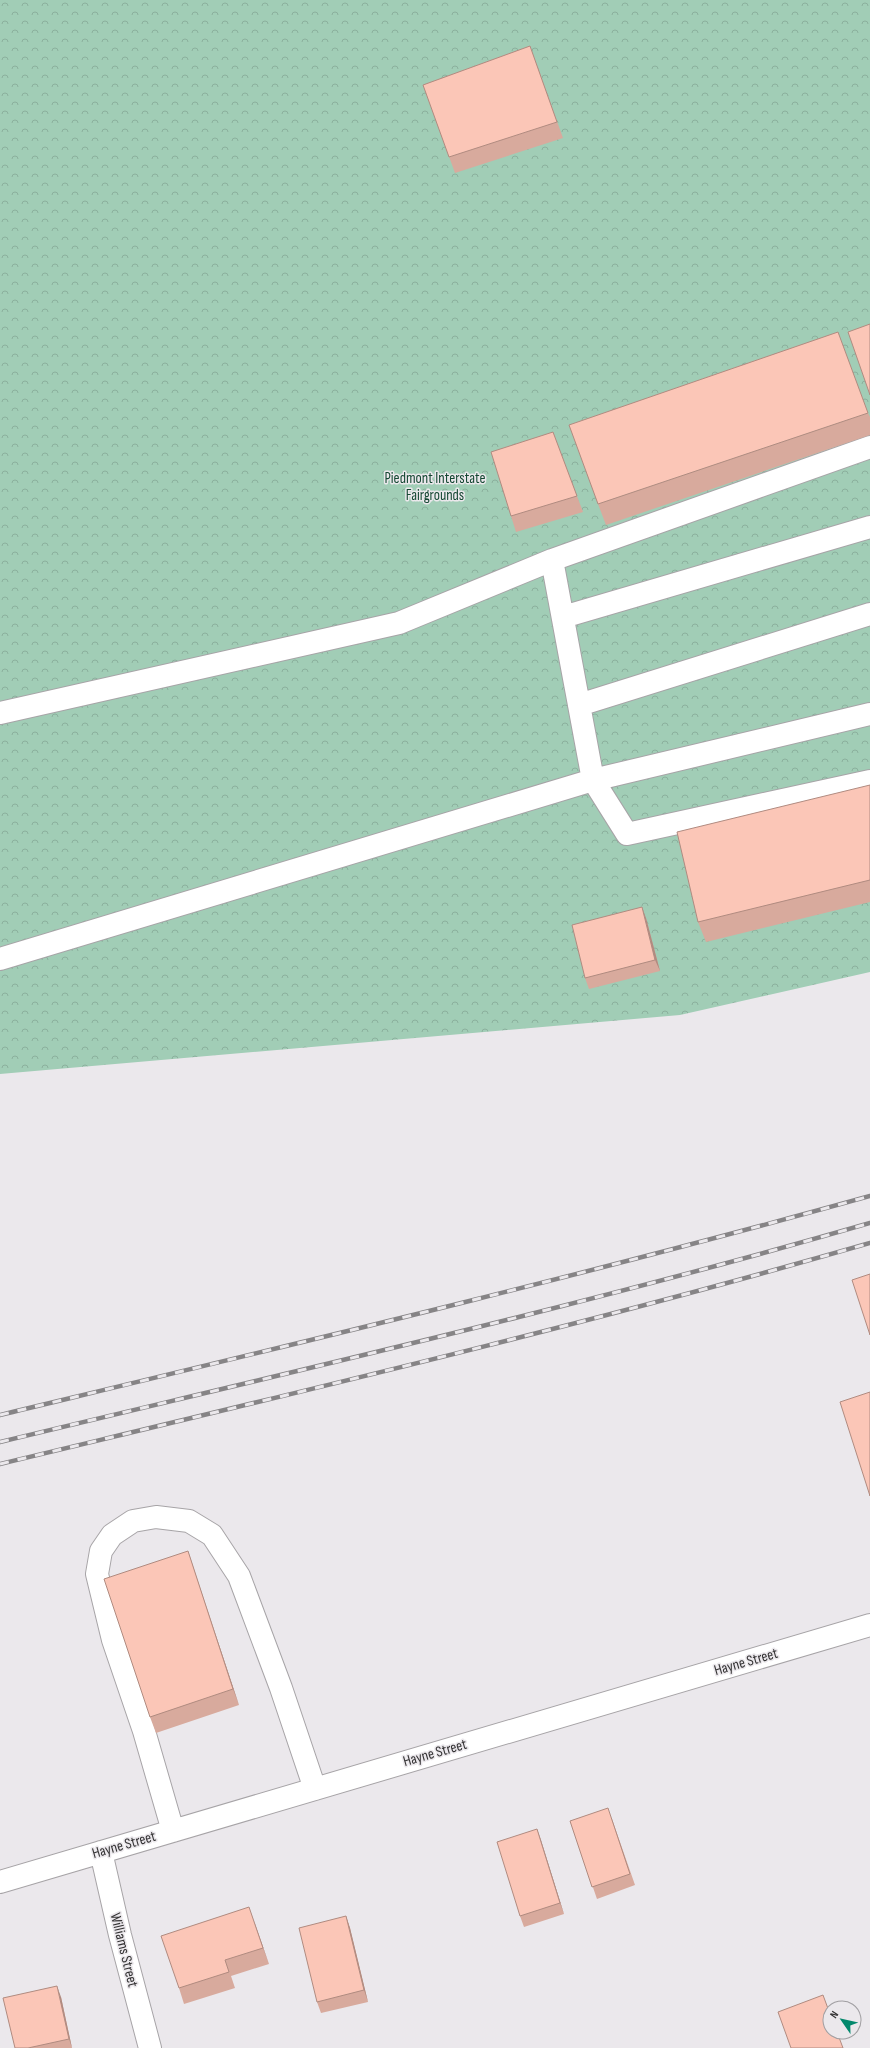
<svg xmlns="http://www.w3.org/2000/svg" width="870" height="2048" viewBox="0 0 870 2048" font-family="'Sofia Sans Condensed',sans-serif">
<defs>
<pattern id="park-crowns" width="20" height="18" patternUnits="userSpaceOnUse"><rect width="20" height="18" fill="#a1cdb6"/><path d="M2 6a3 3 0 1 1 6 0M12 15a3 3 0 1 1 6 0" fill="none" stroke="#8bb09d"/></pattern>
</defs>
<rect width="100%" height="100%" fill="#ebe8ec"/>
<path fill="url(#park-crowns)" d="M0,0H870V972L680,1015L0,1074Z"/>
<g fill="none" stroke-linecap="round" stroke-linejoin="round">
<defs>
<path id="minor" d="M563,617L870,527
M579,705L870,614
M0,713L399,623L552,560L870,447
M870,714L593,780L627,834L870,781
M0,959L593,780L552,560
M173,1831L144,1731L113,1640L97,1574L101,1551L112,1535L133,1521L156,1517L189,1521L212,1535L239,1576L281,1688L315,1789
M101,1852L120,1935L150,2048
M0,1882L870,1625"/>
</defs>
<use href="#minor" stroke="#a7a4a7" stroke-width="24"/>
<use href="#minor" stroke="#fff" stroke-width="22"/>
<defs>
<path id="rail" d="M0,1415C291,1345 582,1276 870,1196
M0,1442C291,1372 583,1306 870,1223
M0,1464C291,1394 582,1326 870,1243"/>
</defs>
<use href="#rail" stroke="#868486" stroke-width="4.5"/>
<use href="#rail" stroke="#ebe8ec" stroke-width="3" stroke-dasharray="9" stroke-linecap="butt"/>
</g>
<path fill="#d8aa9d" d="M530,46L563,138L455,173L423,85Z
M868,413L870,417V435L606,525L598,504Z
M553,432L583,512L516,532L511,516Z
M870,785V902L706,942L698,922Z
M646,918L660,971L589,989L585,978Z
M188,1551L239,1705L156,1733L150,1717Z
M612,1819L635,1885L597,1899L570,1821Z
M537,1829L564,1914L524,1927L520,1916Z
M346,1916L350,1928L368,2002L321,2013L317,2002Z
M255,1924L269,1964L231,1976L235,1988L184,2004L179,1988Z
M61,1997L72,2048H15Z"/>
<path fill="#b08b80" d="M642,907L646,918L660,971L655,960Z
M188,1551L193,1567L239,1705L233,1689Z
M537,1829L541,1840L564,1914L560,1903Z
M249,1907L255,1924L269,1964L263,1948Z
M346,1916L350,1928L368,2002L364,1990Z
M57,1986L61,1997L72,2048L69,2039Z"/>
<path fill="#fbc6b7" stroke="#b08b80" d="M530,46L557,122L449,157L423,85Z
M870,324V395L848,332Z
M838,332L868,413L598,504L569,425Z
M553,432L577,496L511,516L491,452Z
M870,785V880L698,922L677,832Z
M642,907L655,960L585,978L572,925Z
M870,1274V1335L852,1280Z
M870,1392V1496L840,1402Z
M188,1551L233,1689L150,1717L104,1579Z
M608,1808L630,1874L592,1887L570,1821Z
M537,1829L560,1903L520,1916L497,1842Z
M249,1907L263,1948L225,1960L229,1972L179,1988L161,1936Z
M346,1916L364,1990L317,2002L299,1928Z
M57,1986L69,2039L28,2048H15L3,1998Z
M823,1995L830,2014V2032H837L843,2048H791L778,2012Z"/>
<g text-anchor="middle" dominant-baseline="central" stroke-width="3" stroke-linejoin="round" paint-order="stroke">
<g font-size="15" fill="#144732" stroke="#ebe8ec">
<text x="435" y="478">Piedmont Interstate<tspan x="435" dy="17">Fairgrounds</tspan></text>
</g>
<g font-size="15" fill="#333233" stroke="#ebe8ec">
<text transform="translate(746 1662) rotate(-16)">Hayne Street</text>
<text transform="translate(435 1753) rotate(-16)">Hayne Street</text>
<text transform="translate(124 1845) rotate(-16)">Hayne Street</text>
<text transform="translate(124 1950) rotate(76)">Williams Street</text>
</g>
</g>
<g transform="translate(842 2020) rotate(304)"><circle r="19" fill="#ebe8ec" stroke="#a19fa2"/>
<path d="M0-3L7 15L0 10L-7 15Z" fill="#03886c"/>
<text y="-6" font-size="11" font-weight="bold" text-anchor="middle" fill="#333233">N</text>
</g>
</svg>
